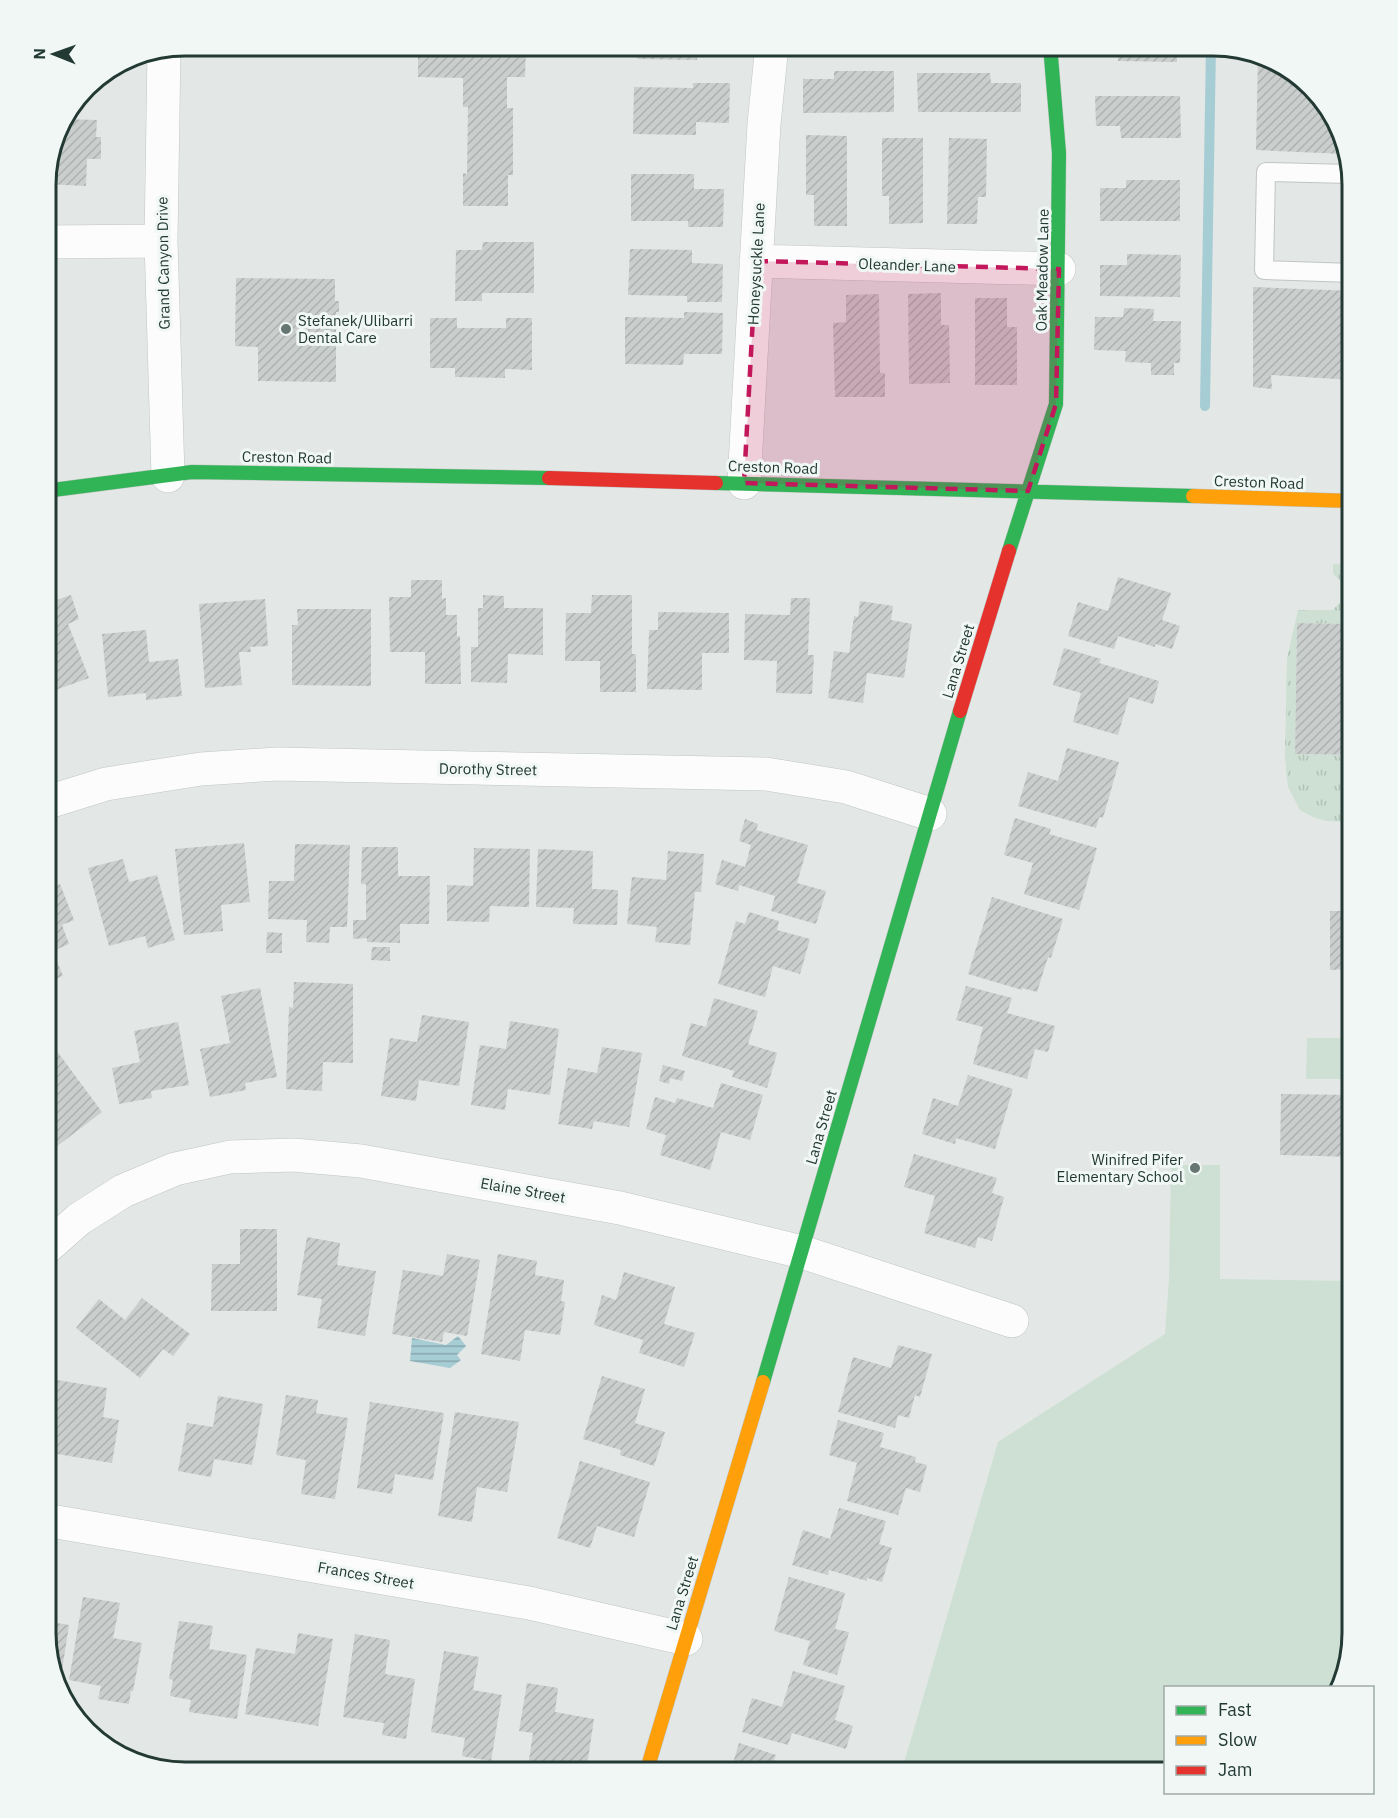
<svg xmlns="http://www.w3.org/2000/svg" width="1398" height="1818" viewBox="0 0 1398 1818" font-family="'IBM Plex Sans',sans-serif">
<defs>
<pattern id="grass-tufts" width="24" height="20" patternUnits="userSpaceOnUse" patternTransform="scale(1.5)"><rect width="24" height="20" fill="#cde0d3"/><path d="M3 7l-1-3M5 7V3M7 7l1-3M15 17l-1-3M17 17v-4M19 17l1-3" fill="none" stroke="#b0c1b6"/></pattern>
<pattern id="water-rules" width="6" height="5" patternUnits="userSpaceOnUse" patternTransform="scale(1.5)"><rect width="6" height="5" fill="#a6ccd4"/><path d="M0 2.5h6" fill="none" stroke="#87a7ad"/></pattern>
<pattern id="building-hatch" width="6" height="6" patternUnits="userSpaceOnUse" patternTransform="scale(1.5)"><rect width="6" height="6" fill="#cacfcd"/><path d="M-1 1l2-2M0 6l6-6M5 7l2-2" fill="none" stroke="#adb2b1"/></pattern>
</defs>
<rect width="100%" height="100%" fill="#e3e8e6"/>
<path fill="url(#grass-tufts)" d="M1333,564L1353,565V624L1297,623L1295,754L1339,755L1343,766L1353,778V822L1326,821L1313,817L1300,810L1288,787L1285,757L1287,658L1298,610H1333L1340,602V580L1333,574Z"/>
<path fill="#cde0d3" d="M1307,1038H1347L1346,1079H1306Z
M1171,1165H1220V1279L1353,1281V1634L1339,1687L1166,1688L1165,1773H901L998,1442L1165,1334L1169,1279Z"/>
<path fill="url(#water-rules)" d="M458,1336L466,1346L457,1355L461,1360L450,1368L410,1361L412,1338L446,1345Z"/>
<g fill="none" stroke-linecap="round" stroke-linejoin="round">
<path stroke="#a6ccd4" stroke-width="10" d="M1205,406L1211,45"/>
</g>
<path fill="url(#building-hatch)" d="M418,45H526L525,77H507V108H513V175H508V206H463V173L467,174L468,107H463V78L418,77Z
M637,45H731V49L698,48L697,60L637,59Z
M1088,45H1177V62L1118,61V51L1088,50Z
M1258,56L1283,63L1330,107L1344,154L1256,150Z
M834,71H894V112L803,113V79H834Z
M917,73H990L991,83H1021V112H918Z
M693,83H730L729,123L696,122V135L633,134L634,87L693,88Z
M1095,96H1180L1181,138H1121L1120,126H1096Z
M62,119L97,120L96,137H101V159H87L86,186L45,184V175L60,122Z
M806,135L847,136V226H814V195H806Z
M882,138H923V223L889,224V196H882Z
M949,138L987,139L986,197H978L977,224H947Z
M631,174H694V189H724L723,227H688V221H631Z
M1126,180H1180V221H1100V188H1126Z
M483,242H534V293H482V301H455L456,250H482Z
M630,249L692,250V263L723,264L722,302H687V296L628,295Z
M1127,254L1181,255L1180,297L1100,296V265H1127Z
M236,278L335,279V301H339V312H336V382L258,381V347L235,346Z
M1253,287L1353,291V380L1271,375L1272,389L1253,387Z
M941,293V325H949L950,383L909,384L908,294Z
M879,294L880,373H885V397H835L833,323L846,322V295Z
M975,298H1007V327H1017V385H975Z
M1124,308L1154,309L1153,321H1181L1180,363H1174V375H1151V363L1125,362L1126,351L1094,350L1095,317H1123Z
M684,312L723,313L722,354H684L683,365L625,364V317L684,318Z
M430,318H457V328H506V318H532V370L505,369V378L455,377V368H430Z
M1118,577L1171,593L1162,620L1180,626L1172,649L1155,644V647L1118,636L1114,649L1068,636L1078,602L1108,611Z
M411,580H442V599L446,598V615H457V637L460,636L461,684H425V652H390L389,597H411Z
M71,595L79,619L68,624L89,678L50,692L57,713L45,717V604Z
M483,595L504,596V608H543V655L508,654L507,683L471,682V647H478V608H483Z
M592,595H632V654H636V692H600V661H565L566,613H591Z
M791,598H810L808,655H814L812,694L776,693L777,661L744,660L745,614L790,615Z
M265,599L268,646L250,647L251,652H239L242,685L205,688L199,604Z
M860,601L893,606L891,620L912,624L904,678L867,673L863,703L828,698L834,651L849,653L854,616L858,617Z
M297,609H371V686L292,685V625H298Z
M658,612L729,613V653H702V690L647,689L649,630H658Z
M1297,623L1353,624V755L1295,754Z
M146,630L149,662L178,659L182,696L146,700V693L108,697L102,634Z
M1064,648L1101,659L1099,663L1159,681L1153,704L1129,697L1118,735L1073,722L1081,693L1053,685Z
M1067,748L1119,762L1103,818L1099,817L1096,828L1018,806L1028,772L1058,781Z
M1015,818L1051,829L1049,834L1097,848L1079,910L1024,894L1033,863L1004,855Z
M745,819L758,824L756,830L808,845L797,883L826,891L816,924L771,911L775,896L739,885L738,891L715,884L722,860L745,867L751,845L739,841Z
M244,843L250,902L221,905L223,931L184,935L175,849Z
M295,844L350,845L347,927H330L329,943L306,942L307,920L268,919L269,881H294Z
M362,847H398V876H430L429,924H400V943L367,942V938L353,939V920H366V884H361Z
M474,848L530,849L529,907L490,906L489,922L447,921V885L473,886Z
M538,849L593,851L592,889L618,890L617,925L573,924L574,908L536,907Z
M668,851L704,854L701,892H695L690,945L655,942L657,927L627,924L632,877L666,880Z
M123,859L129,882L157,875L175,940L148,948L145,936L109,946L88,868Z
M60,884L74,920L62,925L69,944L53,951L63,976L45,983V890Z
M992,897L1063,919L1051,958L1048,957L1037,992L1022,988V990L968,974Z
M1330,911H1350V969L1330,970Z
M749,912L779,921L777,930L810,939L800,974L773,966L765,997L718,984L736,921L745,924Z
M267,932L282,933V953H266Z
M372,947H390V961L371,960Z
M294,982L353,984V1063L323,1062L322,1091L286,1089L289,1007L293,1008Z
M966,986L1012,998L1007,1013L1055,1026L1048,1052L1035,1049L1027,1079L973,1064L983,1027L956,1020Z
M260,988L277,1077L245,1083L246,1090L210,1097L200,1049L230,1043L221,996Z
M714,998L758,1011L748,1044L777,1053L767,1088L732,1077L734,1071L682,1056L691,1023L706,1027Z
M422,1015L469,1022L459,1086L419,1080L416,1101L381,1096L390,1038L417,1042Z
M510,1021L559,1029L550,1095L508,1089L505,1110L471,1105L480,1045L506,1049Z
M178,1022L189,1085L151,1091L152,1098L119,1104L112,1068L140,1062L134,1031Z
M51,1043L102,1112L48,1153L45,1150V1047Z
M602,1047L642,1053L629,1127L594,1121L592,1129L558,1124L568,1068L597,1073Z
M663,1065L685,1071L682,1081L670,1078L669,1084L659,1081Z
M968,1075L1013,1089L995,1149L956,1138L955,1144L922,1134L933,1098L958,1106Z
M721,1083L763,1095L750,1140L721,1132L710,1170L660,1155L666,1135L646,1129L655,1097L675,1103L677,1098L713,1108Z
M1281,1094L1353,1095V1157L1280,1155Z
M914,1154L997,1178L992,1193L1004,1197L992,1241L978,1237L975,1248L924,1233L935,1196L904,1187Z
M240,1229H277V1311H211L212,1264H240Z
M307,1237L340,1243L337,1265L376,1271L365,1336L317,1328L322,1299L297,1295Z
M447,1254L480,1260L467,1336L444,1332L442,1342L392,1334L403,1270L443,1276Z
M498,1254L537,1261L535,1275L564,1280L561,1301L565,1302L560,1335L525,1330L520,1361L481,1354Z
M624,1272L675,1287L664,1324L695,1333L684,1367L639,1353L643,1340L594,1325L602,1295L616,1300Z
M142,1298L190,1334L173,1356L163,1349L140,1378L76,1328L99,1299L125,1320Z
M898,1345L932,1354L920,1397L915,1395L909,1418L898,1415L895,1428L838,1412L853,1357L891,1368Z
M602,1376L645,1389L635,1423L665,1432L654,1466L620,1455L621,1450L583,1439Z
M57,1380L107,1388L103,1417L119,1420L112,1463L51,1453L57,1415L51,1414Z
M286,1395L318,1400L316,1413L348,1418L335,1499L301,1494L306,1460L276,1455Z
M218,1396L263,1404L252,1465L214,1459L211,1477L178,1471L187,1423L213,1427Z
M370,1402L444,1413L433,1480L395,1474L392,1494L357,1488Z
M455,1412L519,1422L507,1492L477,1487L472,1522L438,1516Z
M838,1420L884,1433L880,1447L916,1457L915,1462L927,1465L920,1492L906,1488L898,1515L847,1501L857,1463L829,1455Z
M580,1461L650,1482L634,1537L597,1526L590,1548L557,1538Z
M839,1508L886,1521L879,1544L892,1548L882,1582L867,1578V1581L829,1570L828,1575L792,1565L803,1530L830,1539Z
M789,1577L845,1593L835,1629L849,1632L837,1675L803,1665L810,1641L774,1631Z
M83,1597L120,1603L113,1638L142,1643L133,1691H131L129,1704L98,1699L101,1686L69,1680Z
M45,1621L69,1625L60,1683L45,1634Z
M179,1621L213,1626L209,1649L247,1655L237,1719L189,1712L191,1700L170,1696L173,1680L169,1679Z
M298,1633L333,1639L318,1726L245,1714L256,1648L295,1654Z
M355,1634L390,1640L385,1674L415,1679L406,1739L382,1735L384,1723L343,1717Z
M444,1651L479,1657L473,1690L502,1695L491,1761L462,1756L465,1738L431,1732Z
M793,1671L845,1686L835,1720L853,1726L846,1749L792,1733L788,1745L742,1732L752,1698L782,1707Z
M527,1683L558,1688L555,1712L594,1719L586,1773H527L533,1733L519,1731Z
M739,1743L776,1755L774,1760L815,1773H730Z
M138,1758L199,1772L198,1773H184L138,1761Z"/>
<g fill="none" stroke-linecap="round" stroke-linejoin="round">
<defs>
<path id="lane" d="M1350,174L1266,172L1264,270L1353,273"/>
<path id="street" d="M164,49L161,241L168,476
M45,242L161,241
M756,261L1059,269
M744,483L764,124L772,45
M45,803L106,784L201,769L277,764L766,774L846,787L930,814
M45,1249L79,1219L123,1191L175,1169L230,1157L293,1155L361,1161L620,1208L802,1252L1012,1321
M45,1520L529,1603L686,1639"/>
<path id="fast" d="M716,483L1193,496
M45,491L192,472L549,478
M1009,551L1056,404L1059,153L1050,45
M763,1382L960,711"/>
<path id="slow" d="M1193,496L1353,501
M646,1773L763,1382"/>
<path id="jam" d="M549,478L716,483
M960,711L1009,551"/>
</defs>
<use href="#lane" stroke="#c0c5c3" stroke-width="20"/>
<use href="#street" stroke="#c0c5c3" stroke-width="34"/>
<use href="#fast" stroke="#bfc5c3" stroke-width="15"/>
<use href="#slow" stroke="#bfc5c3" stroke-width="15"/>
<use href="#jam" stroke="#bfc5c3" stroke-width="15"/>
<use href="#lane" stroke="#fbfcfb" stroke-width="18"/>
<use href="#street" stroke="#fbfcfb" stroke-width="33"/>
<use href="#fast" stroke="#30b455" stroke-width="14"/>
<use href="#slow" stroke="#ff9f0a" stroke-width="14"/>
<use href="#jam" stroke="#e5322d" stroke-width="14"/>
</g>
<path fill="#c2185b" fill-opacity="0.2" stroke="#c2185b" stroke-width="4.5" stroke-dasharray="12 8" stroke-linejoin="round" d="M756,261L1059,269L1056,404L1028,491L744,483Z"/>
<g fill="#667672" stroke="#f1f7f4" stroke-width="2">
<circle cx="286" cy="329" r="6"/>
<circle cx="1195" cy="1168" r="6"/>
</g>
<g text-anchor="middle" dominant-baseline="central" stroke-width="6" stroke-linejoin="round" paint-order="stroke">
<g font-size="15" fill="#223934" stroke="#f1f7f4">
<text transform="translate(163 263) rotate(-91)">Grand Canyon Drive</text>
<text transform="translate(756 264) rotate(-87)">Honeysuckle Lane</text>
<text transform="translate(907 265) rotate(2)">Oleander Lane</text>
<text transform="translate(1042 270) rotate(-89)">Oak Meadow Lane</text>
<text transform="translate(287 457) rotate(1)">Creston Road</text>
<text transform="translate(773 467) rotate(2)">Creston Road</text>
<text transform="translate(1259 482) rotate(2)">Creston Road</text>
<text transform="translate(958 661) rotate(-73)">Lana Street</text>
<text transform="translate(488 769) rotate(1)">Dorothy Street</text>
<text transform="translate(821 1127) rotate(-74)">Lana Street</text>
<text transform="translate(523 1190) rotate(10)">Elaine Street</text>
<text transform="translate(366 1575) rotate(10)">Frances Street</text>
<text transform="translate(682 1593) rotate(-73)">Lana Street</text>
</g>
<g font-size="15" fill="#223934" stroke="#f1f7f4" text-anchor="start">
<text x="298" y="320">Stefanek/Ulibarri<tspan x="298" dy="17">Dental Care</tspan></text>
<text x="1183" y="1159" text-anchor="end">Winifred Pifer<tspan x="1183" dy="17">Elementary School</tspan></text>
</g>
</g>
<path d="M0 0H1398V1818H0ZM185 56H1213A129 129 0 0 1 1342 185V1633A129 129 0 0 1 1213 1762H185A129 129 0 0 1 56 1633V185A129 129 0 0 1 185 56Z" fill="#f1f7f4" fill-rule="evenodd"/>
<path fill="none" stroke="#223934" stroke-width="3" d="M185 56H1213A129 129 0 0 1 1342 185V1633A129 129 0 0 1 1213 1762H185A129 129 0 0 1 56 1633V185A129 129 0 0 1 185 56Z"/>
<rect x="1164" y="1686" width="210" height="108" fill="#f1f7f4" stroke="#9eaba7" stroke-width="1.5"/>
<rect x="1176" y="1706" width="30" height="9" fill="#30b455" stroke="#9eaba7" stroke-width="1.5"/>
<text x="1218" y="1716" font-size="18" fill="#223934">Fast</text>
<rect x="1176" y="1736" width="30" height="9" fill="#ff9f0a" stroke="#9eaba7" stroke-width="1.5"/>
<text x="1218" y="1746" font-size="18" fill="#223934">Slow</text>
<rect x="1176" y="1766" width="30" height="9" fill="#e5322d" stroke="#9eaba7" stroke-width="1.5"/>
<text x="1218" y="1776" font-size="18" fill="#223934">Jam</text>
<g transform="translate(54 54) rotate(271)" stroke="#f1f7f4" stroke-width="4.5" paint-order="stroke">
<path d="M0-4.5L10 22L0 15L-10 22Z" fill="#223934"/>
<text y="-9" font-size="16" font-weight="bold" text-anchor="middle" fill="#223934">N</text>
</g>
</svg>
